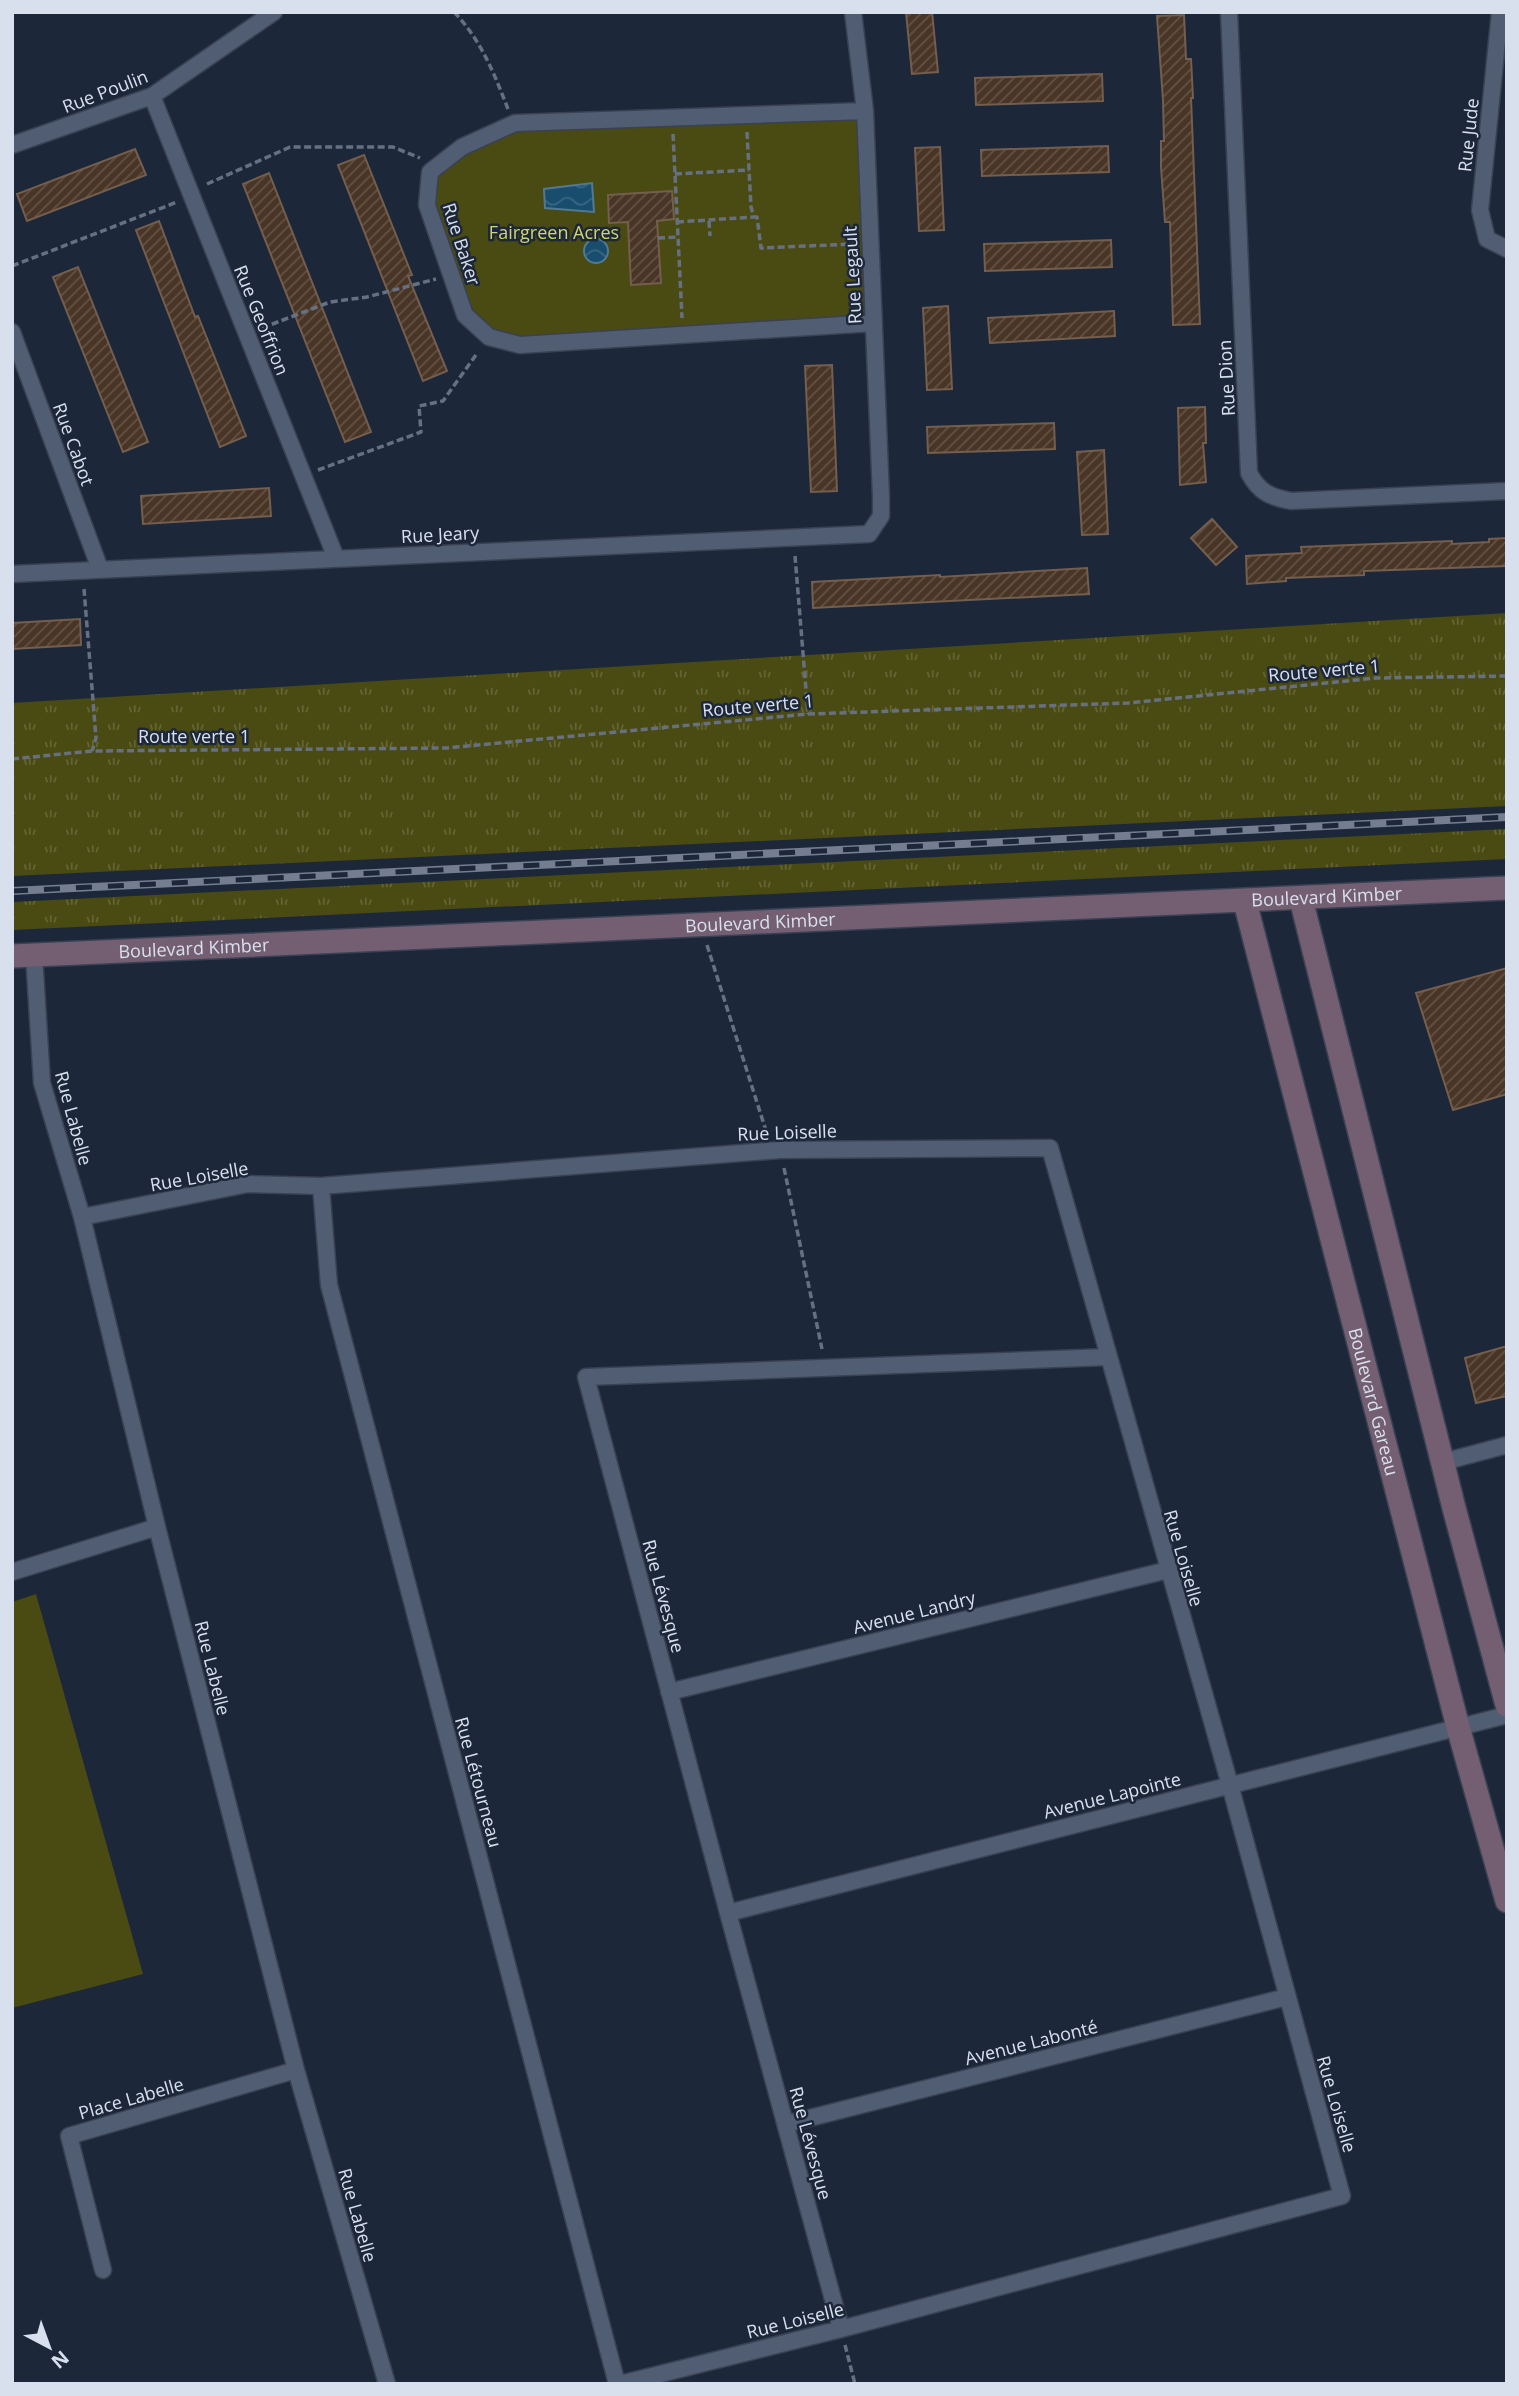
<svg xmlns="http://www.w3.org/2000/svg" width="1519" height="2396" viewBox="0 0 1519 2396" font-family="'Open Sans',sans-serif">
<defs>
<pattern id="grass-tufts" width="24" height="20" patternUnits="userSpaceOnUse" patternTransform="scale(1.75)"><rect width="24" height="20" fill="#4a4b12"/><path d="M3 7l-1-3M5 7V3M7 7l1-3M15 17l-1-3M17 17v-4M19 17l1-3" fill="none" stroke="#646535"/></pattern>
<pattern id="water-waves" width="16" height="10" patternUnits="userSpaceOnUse" patternTransform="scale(1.75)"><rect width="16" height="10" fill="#184d6d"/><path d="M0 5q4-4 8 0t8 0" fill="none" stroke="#396682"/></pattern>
<pattern id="building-hatch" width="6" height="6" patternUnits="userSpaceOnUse" patternTransform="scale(1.75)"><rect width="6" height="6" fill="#493525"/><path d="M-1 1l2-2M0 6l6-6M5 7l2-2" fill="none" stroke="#635245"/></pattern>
</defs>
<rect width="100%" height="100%" fill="#1d273a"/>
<path fill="url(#grass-tufts)" d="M1507,613V806L12,876V703Z
M1507,829V859L12,930V902Z"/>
<path fill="#4a4b12" d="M865,111L874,323L520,345L465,315L427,205L430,172L515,123Z
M36,1594L143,1974L12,2008V1602Z"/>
<path fill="url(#water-waves)" stroke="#527993" stroke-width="2" d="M592,183L594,212L545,208L544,189Z
M584 251a12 12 0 1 1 24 0a12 12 0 1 1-24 0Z"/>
<path fill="url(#building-hatch)" stroke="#745e4d" stroke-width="2" d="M906,12H932L938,72L912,74Z
M1184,15L1186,59H1191L1193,98H1191L1200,324L1173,325L1170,222H1165L1161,167V141H1164L1163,100L1157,16Z
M1102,74L1103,101L976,105L975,78Z
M1108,146L1109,172L982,176L981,150Z
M940,147L944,230L919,231L915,148Z
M135,149L146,175L27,221L17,194Z
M364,155L412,275L408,276L447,371L423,381L338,165Z
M269,173L371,432L345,442L243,184Z
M672,191L674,219L657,221L661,283L631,285L628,222L609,223L608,195Z
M159,221L195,317L198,316L246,436L220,447L136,230Z
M1111,240L1112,267L985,271L984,244Z
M78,267L148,442L123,452L53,277Z
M948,306L952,389L927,390L923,308Z
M1114,311L1115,336L990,343L988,318Z
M832,365L837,491L811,492L805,366Z
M1205,407L1206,443H1203L1206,482L1180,485L1178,408Z
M1054,423L1055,449L928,453L927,427Z
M1104,450L1108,534L1082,535L1077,452Z
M269,488L271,516L143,524L141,496Z
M1212,519L1237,547L1216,565L1191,538Z
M1507,538V566L1364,571V575L1286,578V581L1247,584L1246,556L1302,553L1301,547L1452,541V544L1489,542V539Z
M1087,568L1089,594L813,608L812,582L940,575V577Z
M80,619L81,645L12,649V623Z
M1507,968V1094L1453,1110L1416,993Z
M1507,1346V1396L1476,1403L1465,1358Z"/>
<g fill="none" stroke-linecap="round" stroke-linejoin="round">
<defs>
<path id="street" d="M1229,12L1249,473C1259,492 1270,497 1291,501L1507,491
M1500,12L1480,210L1487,239L1507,249
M152,96L336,558
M865,111L515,123L462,147L430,172L427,205L465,315L489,337L520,345L874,323
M12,145L152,96L274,12
M12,332L100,569
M12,574L869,534L881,516V496L865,111L853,12
M34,955L42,1083L82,1217L157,1527L296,2070L387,2384
M321,1186L329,1285L617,2384
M82,1217L248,1184L321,1186L780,1150L1050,1148L1230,1785L1342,2196L841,2329L620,2384
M1443,1462L1507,1445
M12,1572L157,1527
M669,1692L1168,1570
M728,1913L1507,1715
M786,2124L1287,1997
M103,2270L69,2136L296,2070
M841,2329L728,1913L586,1377L1108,1357"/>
<g id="secondary">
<path d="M1301,899L1454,1508L1507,1705"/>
<path id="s1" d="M1245,902L1458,1727L1507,1901"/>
<path id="s2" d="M12,956L1507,888"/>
</g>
</defs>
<use href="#street" stroke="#394152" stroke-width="19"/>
<use href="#secondary" stroke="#394152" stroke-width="26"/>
<path stroke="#677081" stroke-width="3.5" stroke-dasharray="7 3.5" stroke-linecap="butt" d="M454,12C481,40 494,73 508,109
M747,132L751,207L754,217H757L761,248L853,244
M673,134L682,318
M675,174L749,170
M207,184L290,147H393L420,158
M709,221L710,236
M677,222L754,217
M658,238L678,237
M12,266L177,202
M262,328L330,302L367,297L436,279
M318,470L421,432L419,406L443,401L478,352
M795,556L808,714
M84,589L96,738L92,751
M12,759L92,751L446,748L808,714L1128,703L1376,678L1507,676
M707,945L767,1134
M784,1168L822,1349
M845,2345L855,2384"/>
<use href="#street" stroke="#515d73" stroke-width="16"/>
<use href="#secondary" stroke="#735e72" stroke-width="23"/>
<defs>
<path id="rail" d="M12,891L1507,817"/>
</defs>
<use href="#rail" stroke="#757e8e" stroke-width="8"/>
<use href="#rail" stroke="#1d273a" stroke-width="5" stroke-dasharray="16" stroke-linecap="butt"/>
</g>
<g text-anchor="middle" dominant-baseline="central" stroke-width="5" stroke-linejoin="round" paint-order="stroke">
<g font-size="18" fill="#d9e0ed" stroke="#1d273a">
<text transform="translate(105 91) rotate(-21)">Rue Poulin</text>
<text transform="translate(1468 135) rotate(-84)">Rue Jude</text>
<text transform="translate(462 244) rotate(72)">Rue Baker</text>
<text transform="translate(852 275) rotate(-93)">Rue Legault</text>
<text transform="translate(262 320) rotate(68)">Rue Geoffrion</text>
<text transform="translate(1226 378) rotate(-93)">Rue Dion</text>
<text transform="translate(74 444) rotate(70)">Rue Cabot</text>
<text transform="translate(440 534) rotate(-3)">Rue Jeary</text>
<text transform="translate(1324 670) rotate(-5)">Route verte 1</text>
<text transform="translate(758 705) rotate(-5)">Route verte 1</text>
<text x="194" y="736">Route verte 1</text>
<text stroke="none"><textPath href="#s2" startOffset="1316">Boulevard Kimber</textPath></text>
<text stroke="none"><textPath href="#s2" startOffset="749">Boulevard Kimber</textPath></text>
<text stroke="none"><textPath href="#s2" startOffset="182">Boulevard Kimber</textPath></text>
<text transform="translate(74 1118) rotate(75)">Rue Labelle</text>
<text transform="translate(787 1132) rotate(-2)">Rue Loiselle</text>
<text transform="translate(199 1176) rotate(-10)">Rue Loiselle</text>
<text stroke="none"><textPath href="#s1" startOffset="516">Boulevard Gareau</textPath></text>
<text transform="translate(1184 1558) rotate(74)">Rue Loiselle</text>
<text transform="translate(664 1596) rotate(75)">Rue Lévesque</text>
<text transform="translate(914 1612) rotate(-14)">Avenue Landry</text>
<text transform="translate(213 1668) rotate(76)">Rue Labelle</text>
<text transform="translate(479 1782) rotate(75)">Rue Létourneau</text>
<text transform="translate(1112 1795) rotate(-14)">Avenue Lapointe</text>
<text transform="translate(1031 2042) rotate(-14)">Avenue Labonté</text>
<text transform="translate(131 2098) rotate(-16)">Place Labelle</text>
<text transform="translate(1337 2104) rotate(74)">Rue Loiselle</text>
<text transform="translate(811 2143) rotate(75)">Rue Lévesque</text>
<text transform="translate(358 2215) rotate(74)">Rue Labelle</text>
<text transform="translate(795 2320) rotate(-14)">Rue Loiselle</text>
</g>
<g font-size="18" fill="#d2d56f" stroke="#1d273a">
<text x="554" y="232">Fairgreen Acres</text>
</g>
</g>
<rect width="1519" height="2396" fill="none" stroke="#d9e0ed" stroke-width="28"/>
<g transform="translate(49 2347) rotate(139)" stroke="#1d273a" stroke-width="5" paint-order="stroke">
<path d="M0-5L12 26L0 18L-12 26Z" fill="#d9e0ed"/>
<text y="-10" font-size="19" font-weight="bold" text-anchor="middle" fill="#d9e0ed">N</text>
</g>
</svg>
